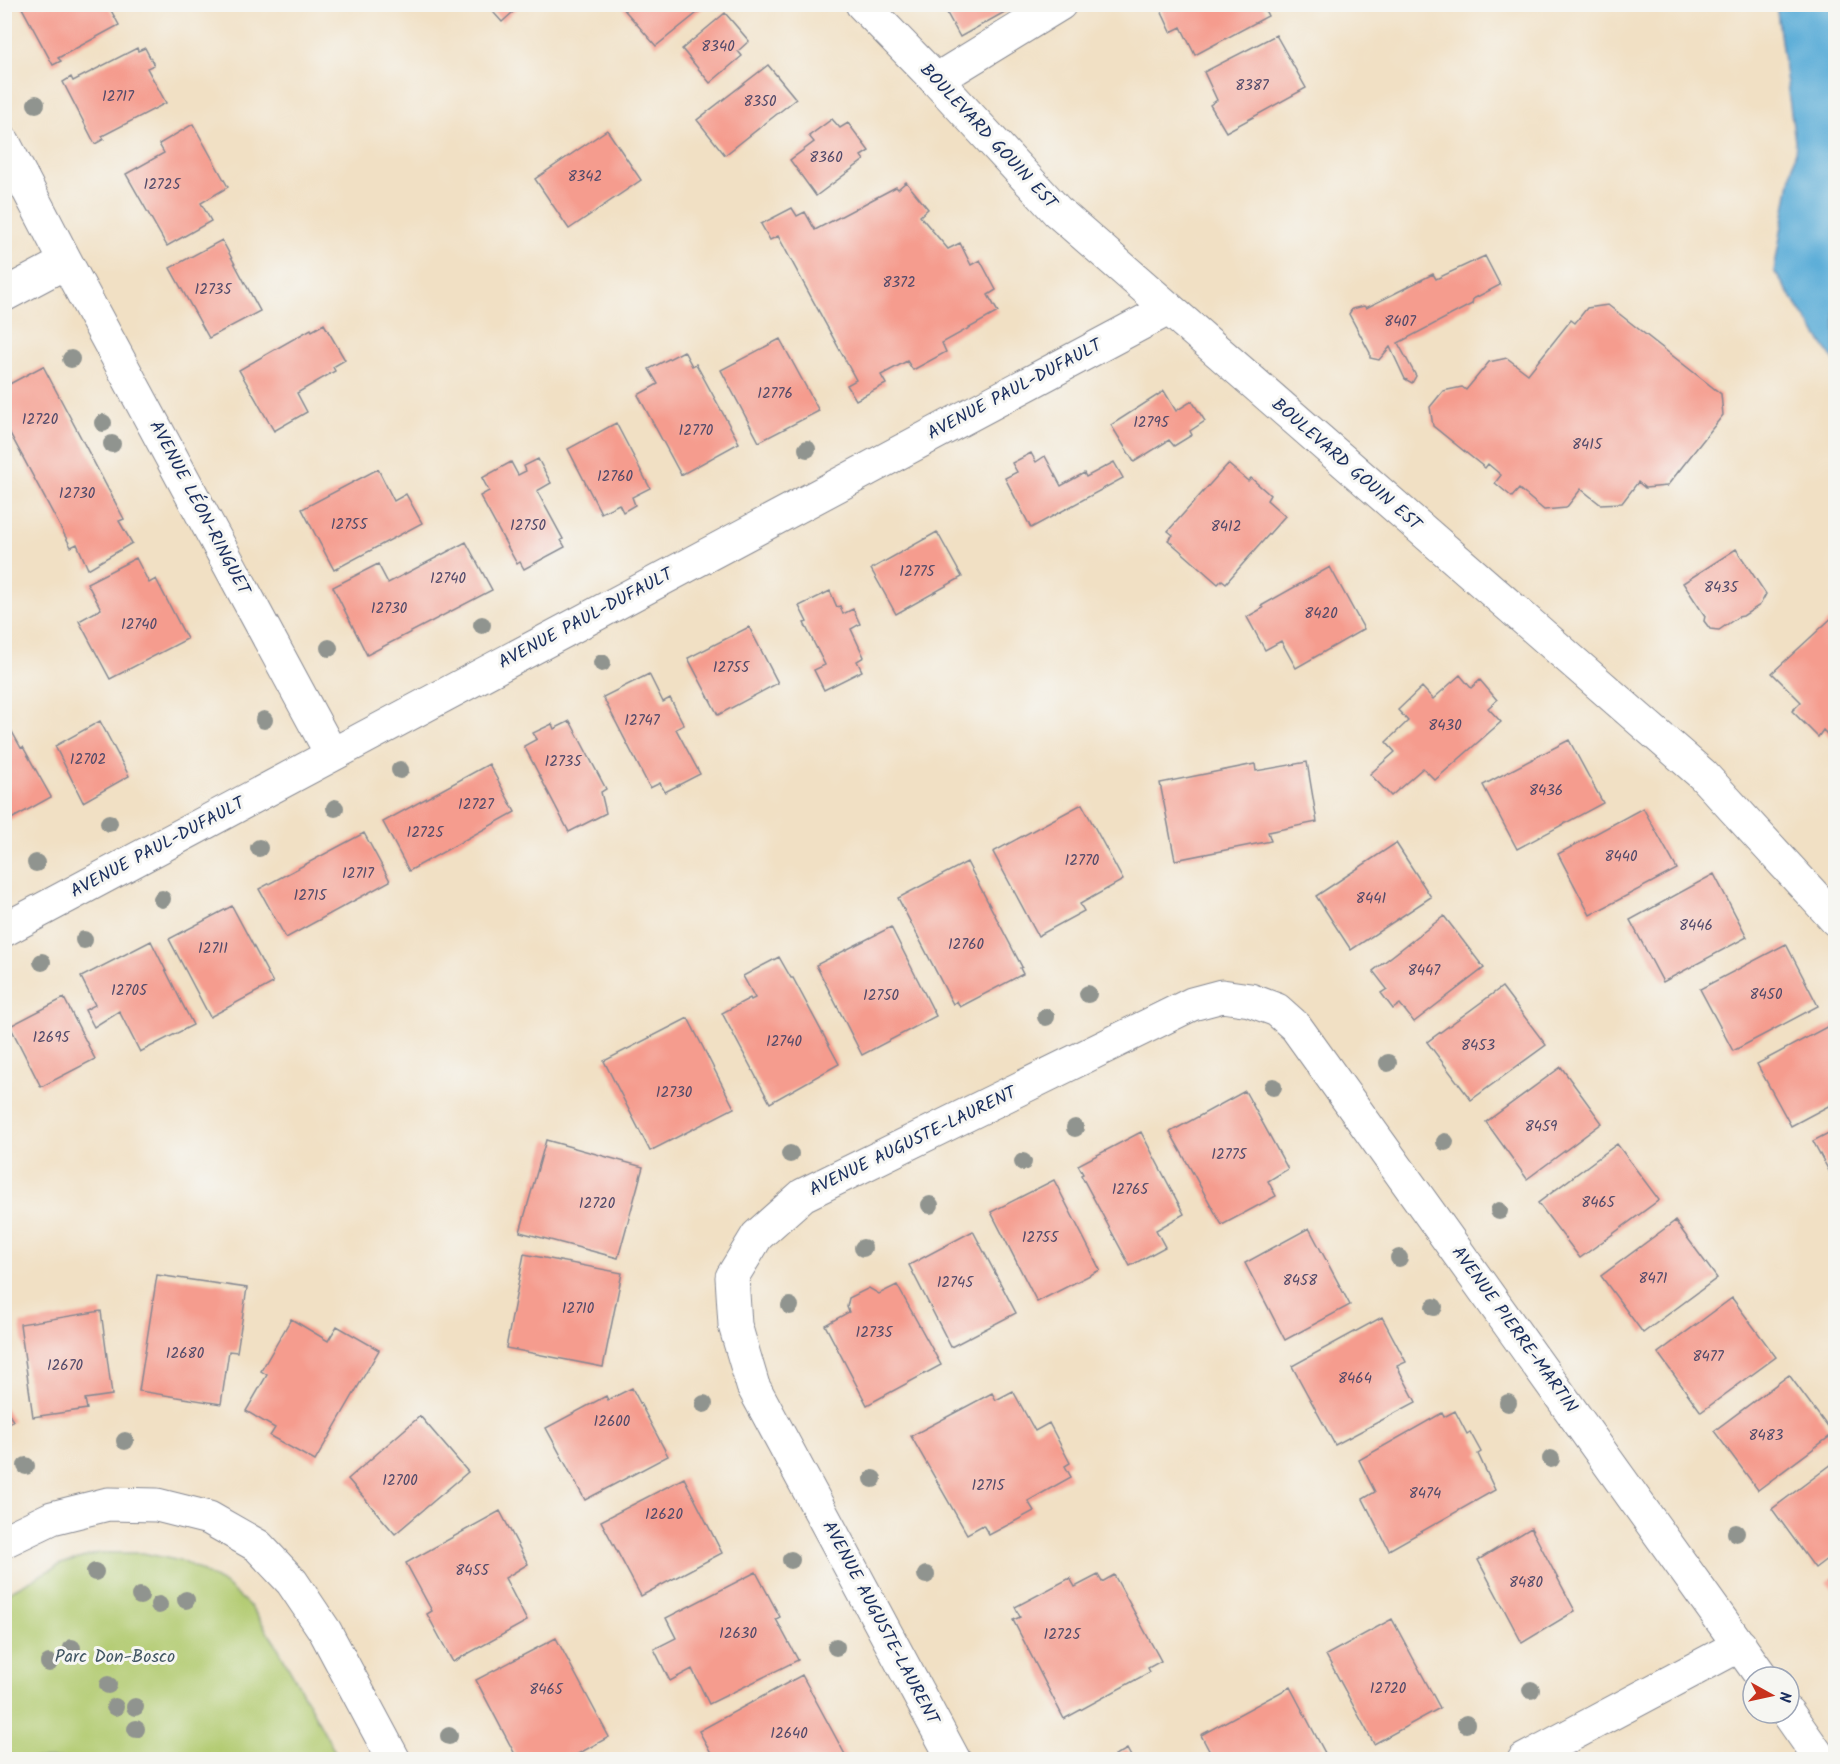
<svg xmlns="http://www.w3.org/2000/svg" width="1840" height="1764" viewBox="0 0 1840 1764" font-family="Kalam,sans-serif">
<rect width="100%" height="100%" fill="#f6f6f2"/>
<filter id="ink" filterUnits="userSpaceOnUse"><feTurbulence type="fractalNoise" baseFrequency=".0167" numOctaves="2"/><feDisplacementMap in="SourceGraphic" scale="12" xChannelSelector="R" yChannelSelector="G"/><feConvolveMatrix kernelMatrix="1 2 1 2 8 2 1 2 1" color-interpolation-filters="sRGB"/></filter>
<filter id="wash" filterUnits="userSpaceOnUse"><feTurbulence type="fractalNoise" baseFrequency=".008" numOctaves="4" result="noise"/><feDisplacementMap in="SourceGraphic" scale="24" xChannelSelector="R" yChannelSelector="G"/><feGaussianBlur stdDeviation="1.35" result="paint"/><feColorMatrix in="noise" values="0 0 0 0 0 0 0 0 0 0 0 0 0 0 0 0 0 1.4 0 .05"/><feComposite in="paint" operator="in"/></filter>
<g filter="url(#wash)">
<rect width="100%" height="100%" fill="#f1e0c4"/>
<path fill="#b2cb71" stroke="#667d68" stroke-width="1.5" d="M99,1553H143L185,1562L225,1584L252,1608L277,1646L339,1759H5V1594L61,1564Z"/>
<path fill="#5daed8" stroke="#3c6e9b" stroke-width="1.5" d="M1776,5H1835V362L1774,271L1796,148Z"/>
<g id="blocks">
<path fill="#f59c8e" d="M25,4H30L31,7L36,5H108L119,25L58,58L61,61L53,65L21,6Z
M486,4H522L502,22Z
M942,4H1019L960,37Z
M1158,4H1262L1268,16L1195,55L1181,27L1171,32Z
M620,5H707L656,46Z
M725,13L749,41L738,51L742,56L710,83L682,49Z
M1276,35L1306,88L1226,132L1210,105L1217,100L1204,72Z
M137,48L138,51L145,48L154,65L147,68L166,103L102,136L104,139L95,144L63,82L71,77L73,81Z
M768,65L796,99L725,155L697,120Z
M832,119L840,128L848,123L869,151L861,156L864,160L816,196L790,160L814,142L809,136Z
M193,124L228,187L201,203L211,221L167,246L126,174L164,153L159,144Z
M607,130L641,180L569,229L535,179Z
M906,182L928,209L920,216L948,249L960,243L971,265L980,260L996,290L988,295L998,312L942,343L946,352L913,370L907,361L881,375L886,384L856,400L847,385L856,380L778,236L770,240L761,224L792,208L797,216L805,212L815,230L896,187L898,189Z
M222,240L260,311L209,338L170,268Z
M1485,256L1500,285L1473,299L1472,304L1398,343L1416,376L1412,383L1405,379L1390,347L1379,360L1370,358V353L1349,314L1352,309L1364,306L1366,308L1433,274L1436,279Z
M1608,305L1721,394L1723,415L1667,486L1645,488L1638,482L1622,503L1600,504L1581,489L1566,508L1544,510L1519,489L1512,497L1495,483L1501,475L1488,464L1485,468L1433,426L1430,407L1443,391L1462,387L1466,390L1489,362L1507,358L1528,374L1571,320L1575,323L1587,308Z
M324,324L345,360L333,367L335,371L297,393L307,412L274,431L239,370L311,329L312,331Z
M780,339L819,411L759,442L721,370Z
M684,351L692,366L696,364L739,443L681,475L638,395L658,384L649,369Z
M43,366L124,519L119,521L132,543L88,569L77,544L71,547L4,422V387Z
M1164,391L1176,411L1192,401L1205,421L1190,431L1192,435L1174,446L1169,440L1134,462L1111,425Z
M616,423L650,488L632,497L635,505L623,512L619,504L601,513L568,449Z
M1031,453L1036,462L1045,456L1061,486L1084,473L1086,477L1114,462L1123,478L1031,528L1005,478L1017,472L1012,463Z
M538,459L551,483L537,491L563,539L561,540L565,547L524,569L520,562L517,564L480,496L489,491L482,478L511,462L518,475L526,471L524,466Z
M1228,464L1248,481L1251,478L1270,495L1267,500L1285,516L1226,583L1222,580L1218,584L1168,540L1173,535L1168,531Z
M378,469L394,501L406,494L422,523L334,570L302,509Z
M937,532L962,577L896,614L871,569Z
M466,542L492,590L367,655L333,587L378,564L388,583Z
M1736,549L1766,594L1760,605L1743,616L1738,617L1719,630L1710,629L1704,621L1705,616L1683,583Z
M136,558L149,583L156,579L187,639L110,679L79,621L101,609L87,583Z
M1330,567L1364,629L1296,668L1281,641L1265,650L1247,617L1263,608L1261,606Z
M830,591L837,607L840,606L843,614L853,609L860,624L851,629L864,657L857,661L862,671L824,690L814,670L825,665L804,623L807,622L799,606Z
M1836,614V743L1823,730L1818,737L1792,711L1801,702L1772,673Z
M749,627L778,683L718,715L688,658Z
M649,674L663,702L670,698L684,725L676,729L700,774L665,792L660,783L650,788L603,697Z
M1460,675L1471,688L1480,680L1497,700L1488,708L1501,722L1435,780L1423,768L1391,796L1370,774L1395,752L1386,742L1408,721L1398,710L1422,687L1433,699Z
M100,721L129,776L83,802L55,746Z
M570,721L606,789L601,792L606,813L569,832L524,746L537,739L533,733L552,724L554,729Z
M10,728L21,748L23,747L51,797L4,823V731Z
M1569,740L1603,803L1517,849L1483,785Z
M1307,762L1317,822L1268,832L1271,841L1175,860L1160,783L1255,764L1256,771Z
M489,764L515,812L409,871L383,822Z
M1082,804L1123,880L1080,904L1084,911L1038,936L993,852Z
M1643,808L1677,869L1590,915L1558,854Z
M364,833L390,881L286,938L259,889Z
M1396,843L1431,897L1351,950L1316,896Z
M967,862L1022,967L1020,968L1023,974L960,1007L957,1001L953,1004L898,898Z
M1714,874L1747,937L1663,982L1630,920Z
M232,906L273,983L210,1017L169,939Z
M1444,916L1484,968L1414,1022L1400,1004L1393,1009L1381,993L1387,989L1373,971Z
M891,927L936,1016L862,1055L816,965Z
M151,941L193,1025L140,1052L119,1011L94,1027L85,1010L95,1005L81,977Z
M1786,944L1818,1006L1733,1051L1700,989Z
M779,957L791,978H793L839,1064L770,1103L722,1013L750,998L751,1000L755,998L743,976Z
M1502,987L1546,1045L1471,1100L1427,1042Z
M64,998L95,1059L41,1087L10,1026Z
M688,1018L734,1108L650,1151L604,1061Z
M1836,1022V1102L1791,1126L1757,1064Z
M1561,1067L1602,1123L1527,1179L1486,1122Z
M1245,1091L1288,1169L1268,1181L1276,1196L1222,1225L1170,1132Z
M1836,1129V1184L1813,1141Z
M1141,1132L1184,1214L1156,1230L1165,1247L1130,1266L1081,1175L1083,1174L1078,1165Z
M546,1140L643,1167L618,1258L520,1232Z
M1617,1144L1659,1200L1580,1258L1538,1203Z
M1054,1180L1100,1270L1037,1302L991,1212Z
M1675,1221L1717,1278L1643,1333L1601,1276Z
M1309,1228L1350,1305L1285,1340L1245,1263Z
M973,1231L1016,1313L951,1347L909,1265Z
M524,1254L622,1273L603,1367L506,1348Z
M157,1275L247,1288L237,1352L229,1351L221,1404L139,1391Z
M897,1285L941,1365L867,1405L825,1325L849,1312L847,1307L849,1298L869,1288L879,1294Z
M1732,1298L1776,1357L1701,1412L1658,1353Z
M101,1311L112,1395L85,1399L87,1409L33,1417L20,1324Z
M1382,1317L1406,1362L1397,1366L1416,1402L1335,1445L1292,1366Z
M291,1319L328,1341L337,1326L379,1350L315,1461L270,1436L275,1428L246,1411L267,1375L261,1371Z
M1789,1375L1833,1434L1758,1490L1714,1431Z
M632,1388L668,1456L585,1500L546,1428L606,1396L608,1400Z
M1013,1391L1035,1431L1049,1423L1070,1463L1065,1466L1071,1477L1028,1501L1034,1511L989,1535L983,1525L967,1534L911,1436L992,1393L996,1400Z
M4,1406L13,1421L4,1425Z
M1455,1411L1467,1434L1470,1432L1481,1452L1478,1454L1495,1490L1389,1550L1363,1499L1375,1492L1359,1460L1442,1413L1444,1417Z
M420,1416L468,1472L395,1534L348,1479Z
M1836,1461V1552L1815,1568L1772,1509Z
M684,1478L722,1553L641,1596L601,1521Z
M500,1511L528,1564L505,1578L527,1621L453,1662L427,1614L432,1611L406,1563Z
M1531,1528L1575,1611L1522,1643L1478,1560Z
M756,1572L780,1617L776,1619L798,1660L709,1704L692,1669L670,1681L654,1649L676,1638L666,1618Z
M1098,1575L1102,1582L1114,1575L1161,1661L1148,1668L1150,1672L1064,1719L1013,1620L1020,1617L1015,1607L1070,1578L1075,1587Z
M1836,1575V1593L1827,1582Z
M1392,1619L1440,1708L1374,1744L1326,1655Z
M556,1638L609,1737L567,1760H518L476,1680Z
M802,1675L848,1760H715L699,1731Z
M1290,1687L1325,1753L1313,1760H1214L1201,1735Z
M1127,1749L1133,1760H1108Z"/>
</g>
</g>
<g filter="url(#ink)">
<use href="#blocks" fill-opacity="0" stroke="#868891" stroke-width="1.5"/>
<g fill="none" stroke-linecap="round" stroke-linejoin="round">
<defs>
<path id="minor" d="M862,4L936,80L1057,211L1703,775L1836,920
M936,80L1060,4
M4,143L66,262L332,755
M4,295L66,262
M4,930L1168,309
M4,1541L52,1518L108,1504L157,1505L209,1518L258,1546L292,1582L325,1631L394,1760
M1788,1713L1821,1760
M954,1760L753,1386L735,1325L732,1277L757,1236L803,1195L1192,1004L1222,996L1250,1000L1277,1010L1296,1027L1762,1677
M1524,1760L1740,1645"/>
</defs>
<use href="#minor" stroke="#868891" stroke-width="35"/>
<use href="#minor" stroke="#fff" stroke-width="33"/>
</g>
<g fill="#90948f">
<circle cx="36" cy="104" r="9"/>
<circle cx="71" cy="359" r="9"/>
<circle cx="103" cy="423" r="9"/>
<circle cx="112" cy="444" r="9"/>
<circle cx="807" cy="449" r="9"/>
<circle cx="482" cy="625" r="9"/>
<circle cx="329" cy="648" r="9"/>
<circle cx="602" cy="663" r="9"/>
<circle cx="264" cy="720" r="9"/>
<circle cx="400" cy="770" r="9"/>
<circle cx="335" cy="808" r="9"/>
<circle cx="109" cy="823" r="9"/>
<circle cx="259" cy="848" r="9"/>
<circle cx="36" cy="863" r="9"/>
<circle cx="162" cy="899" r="9"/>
<circle cx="84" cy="940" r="9"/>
<circle cx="42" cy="962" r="9"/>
<circle cx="1088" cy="994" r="9"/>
<circle cx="1046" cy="1017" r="9"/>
<circle cx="1388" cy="1063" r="9"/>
<circle cx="1273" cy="1087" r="9"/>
<circle cx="1075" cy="1128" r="9"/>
<circle cx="1445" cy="1142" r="9"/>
<circle cx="790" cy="1154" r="9"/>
<circle cx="1023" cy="1162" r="9"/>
<circle cx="930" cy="1205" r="9"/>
<circle cx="1499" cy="1211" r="9"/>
<circle cx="863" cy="1248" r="9"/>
<circle cx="1399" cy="1258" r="9"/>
<circle cx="790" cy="1306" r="9"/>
<circle cx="1434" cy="1307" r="9"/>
<circle cx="1508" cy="1403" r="9"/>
<circle cx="704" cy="1404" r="9"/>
<circle cx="125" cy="1441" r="9"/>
<circle cx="1551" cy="1459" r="9"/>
<circle cx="26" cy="1466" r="9"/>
<circle cx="873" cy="1479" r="9"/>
<circle cx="1736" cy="1533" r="9"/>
<circle cx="791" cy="1560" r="9"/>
<circle cx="95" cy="1572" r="9"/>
<circle cx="926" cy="1575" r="9"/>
<circle cx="140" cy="1596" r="9"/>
<circle cx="186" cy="1600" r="9"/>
<circle cx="159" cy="1605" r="9"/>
<circle cx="836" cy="1647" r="9"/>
<circle cx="72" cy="1648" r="9"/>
<circle cx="49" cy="1663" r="9"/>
<circle cx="108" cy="1685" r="9"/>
<circle cx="1531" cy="1690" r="9"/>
<circle cx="115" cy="1707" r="9"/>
<circle cx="135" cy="1707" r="9"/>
<circle cx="1466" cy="1724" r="9"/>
<circle cx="136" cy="1729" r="9"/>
<circle cx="449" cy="1736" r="9"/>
</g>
</g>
<g text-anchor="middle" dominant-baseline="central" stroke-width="6" stroke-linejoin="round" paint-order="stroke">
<g font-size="15" fill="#524a6a">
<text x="718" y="47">8340</text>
<text x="1252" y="86">8387</text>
<text x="118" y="97">12717</text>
<text x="760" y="102">8350</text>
<text x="826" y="158">8360</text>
<text x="585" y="177">8342</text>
<text x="162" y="185">12725</text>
<text x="899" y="283">8372</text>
<text x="213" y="290">12735</text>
<text x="1400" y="322">8407</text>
<text x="775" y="394">12776</text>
<text x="40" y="420">12720</text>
<text x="1151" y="423">12795</text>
<text x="696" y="431">12770</text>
<text x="1587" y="445">8415</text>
<text x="615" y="477">12760</text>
<text x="77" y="494">12730</text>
<text x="349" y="525">12755</text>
<text x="528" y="526">12750</text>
<text x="1226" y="527">8412</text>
<text x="917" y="572">12775</text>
<text x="448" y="579">12740</text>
<text x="1721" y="588">8435</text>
<text x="389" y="609">12730</text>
<text x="1321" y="614">8420</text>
<text x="139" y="625">12740</text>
<text x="731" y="668">12755</text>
<text x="642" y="721">12747</text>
<text x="1445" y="726">8430</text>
<text x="88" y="760">12702</text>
<text x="563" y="762">12735</text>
<text x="1546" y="791">8436</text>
<text x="476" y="805">12727</text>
<text x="425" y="833">12725</text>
<text x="1621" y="857">8440</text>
<text x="1082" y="861">12770</text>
<text x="358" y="874">12717</text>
<text x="310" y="896">12715</text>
<text x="1371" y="899">8441</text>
<text x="1696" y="926">8446</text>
<text x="966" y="945">12760</text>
<text x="213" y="949">12711</text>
<text x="1424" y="971">8447</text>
<text x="129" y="991">12705</text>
<text x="1766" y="995">8450</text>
<text x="881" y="996">12750</text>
<text x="51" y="1038">12695</text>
<text x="784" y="1042">12740</text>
<text x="1478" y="1046">8453</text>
<text x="674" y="1093">12730</text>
<text x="1541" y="1127">8459</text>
<text x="1229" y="1155">12775</text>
<text x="1130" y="1190">12765</text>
<text x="1598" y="1203">8465</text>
<text x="597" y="1204">12720</text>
<text x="1040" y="1238">12755</text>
<text x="1653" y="1279">8471</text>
<text x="1300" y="1281">8458</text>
<text x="955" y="1283">12745</text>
<text x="578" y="1309">12710</text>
<text x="874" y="1333">12735</text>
<text x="185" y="1354">12680</text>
<text x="1708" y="1357">8477</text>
<text x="65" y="1366">12670</text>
<text x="1355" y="1379">8464</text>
<text x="612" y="1422">12600</text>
<text x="1766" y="1436">8483</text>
<text x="400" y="1481">12700</text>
<text x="988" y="1486">12715</text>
<text x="1425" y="1494">8474</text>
<text x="664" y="1515">12620</text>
<text x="472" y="1571">8455</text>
<text x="1526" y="1583">8480</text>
<text x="738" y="1634">12630</text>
<text x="1062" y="1635">12725</text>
<text x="1388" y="1689">12720</text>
<text x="546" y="1690">8465</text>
<text x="789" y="1734">12640</text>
</g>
<g font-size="18" fill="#1b2f5e" stroke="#f6f6f2">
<text transform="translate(988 137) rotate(47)">BOULEVARD GOUIN EST</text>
<text transform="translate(1015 390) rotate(-28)">AVENUE PAUL-DUFAULT</text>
<text transform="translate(1346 465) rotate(41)">BOULEVARD GOUIN EST</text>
<text transform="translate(199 508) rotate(62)">AVENUE LÉON-RINGUET</text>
<text transform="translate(586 619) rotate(-28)">AVENUE PAUL-DUFAULT</text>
<text transform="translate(158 848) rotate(-28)">AVENUE PAUL-DUFAULT</text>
<text transform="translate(913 1142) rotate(-26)">AVENUE AUGUSTE-LAURENT</text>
<text transform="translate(1514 1330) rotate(54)">AVENUE PIERRE-MARTIN</text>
<text transform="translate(880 1623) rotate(62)">AVENUE AUGUSTE-LAURENT</text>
</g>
<g font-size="18" fill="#415663" stroke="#f6f6f2">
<text x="115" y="1657">Parc Don-Bosco</text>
</g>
</g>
<rect width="1840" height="1764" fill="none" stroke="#f6f6f2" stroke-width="24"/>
<g transform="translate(1771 1695) rotate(98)"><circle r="28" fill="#f6f6f2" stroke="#9ea6b7" stroke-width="1.5"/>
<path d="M0-4.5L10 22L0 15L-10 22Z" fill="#c8321e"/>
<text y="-9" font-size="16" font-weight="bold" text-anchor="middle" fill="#1b2f5e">N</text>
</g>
</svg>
